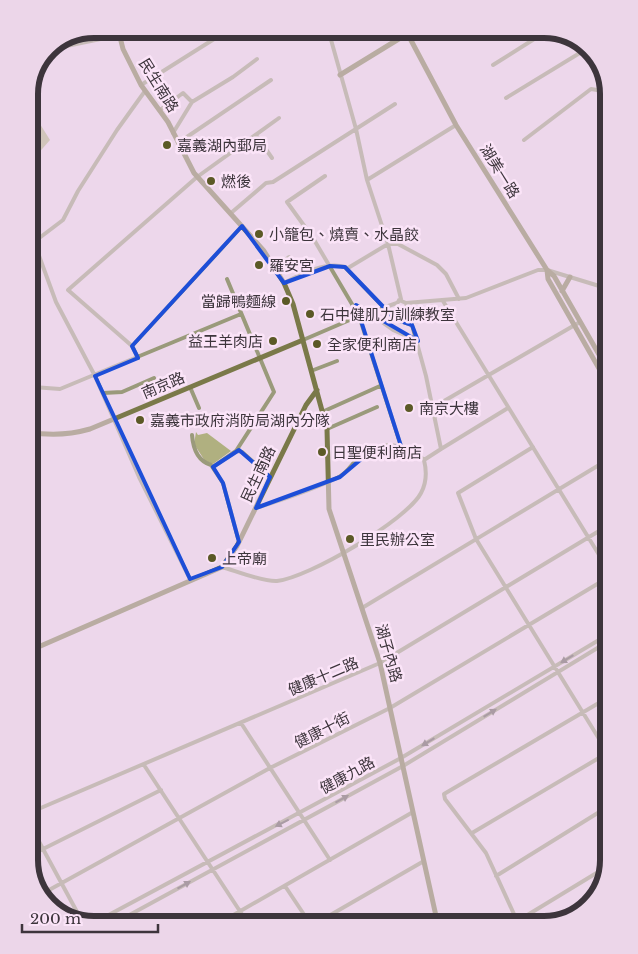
<svg xmlns="http://www.w3.org/2000/svg" width="638" height="954" viewBox="0 0 638 954" font-family="'Libre Baskerville','Noto Sans TC',serif">
<rect width="100%" height="100%" fill="#edd7eb"/>
<path fill="#b0b080" d="M40,124L50,140L29,164V134Z
M196,432L198,435L207,433L231,451L213,464L205,461L194,444Z"/>
<g fill="none" stroke-linecap="round" stroke-linejoin="round">
<path stroke="#9a9a7b" stroke-width="4" d="M479,34L487,29
M47,50L120,35
M493,65L550,29
M141,85L230,29
M145,91L117,130L78,191L63,220L34,242L56,302L95,376L139,477L190,579
M506,98L588,48
M160,110L183,93L192,102
M173,133L192,102L233,77L257,59
M256,135L272,158
M524,140L591,89L609,92
M178,143L271,80
M325,176L287,202L313,238L359,316L401,446
M367,180L456,125
M231,213L266,183L273,182L395,104
M274,268L289,257
M348,268L388,244H398L437,265L446,274L459,299
M227,279L274,392L236,451
M284,283C301,274 326,261 345,267L395,319L412,325
M399,300L406,303L466,298L538,270H547L609,289
M443,301L609,571
M406,303L426,376L441,449L508,408
M368,312L393,330L418,341
M303,340L359,316L397,303L401,299L388,244L367,180L356,129L328,29
M132,346L242,226
M138,358L132,346L68,290L197,177L279,118
M311,371L337,361
M190,387L199,408
M103,393L122,392L154,378
M29,406L33,387L60,389L241,314
M432,408L580,322
M322,412L380,386
M327,429L377,407
M192,435C193,448 198,461 211,465L223,483L238,538L240,539
M533,447L458,493L476,539L609,755
M424,460L441,449
M213,467L236,451L242,452L270,477
M29,477H30
M256,508C285,499 312,490 339,477C347,473 352,464 358,458C376,440 407,442 424,460
M222,567C236,571 263,582 277,581C308,578 407,520 421,493C427,482 427,472 424,460
M362,608L609,459
M241,723L330,860
M144,765L249,925
M29,813L380,663L609,525
M29,823L83,923
M472,833L609,752
M29,856L161,790
M496,876L609,806
M285,886L311,925
M40,895L270,768L390,708L609,577
M90,925L401,758L609,634
M111,925L403,766L609,641
M216,925L413,812
M313,925L424,861
M417,925L435,914
M511,925L608,866
M519,925L486,853L445,799L444,794L609,697"/>
<path stroke="#7a7949" stroke-width="5" d="M118,29L123,49L141,85L168,122L194,173L264,251L284,283L293,304L327,429L329,509L380,663L438,925
M405,29L456,125L547,270L548,279L609,386
M340,75L415,29
M547,270L554,276L609,372
M562,291L570,277
M29,432C50,436 69,435 90,429L303,340
M29,651L222,567L237,546L306,405L317,390"/>
</g>
<defs><path id="oneway-solid" d="M-6-.8H1V-3.2L6.5 0L1 3.2V.8H-6Z" transform="scale(1.25)"/></defs>
<g fill="#59534f">
<use href="#oneway-solid" transform="translate(567 659) rotate(149)"/>
<use href="#oneway-solid" transform="translate(490 713) rotate(-31)"/>
<use href="#oneway-solid" transform="translate(428 742) rotate(149)"/>
<use href="#oneway-solid" transform="translate(342 799) rotate(-29)"/>
<use href="#oneway-solid" transform="translate(282 823) rotate(153)"/>
<use href="#oneway-solid" transform="translate(184 885) rotate(-29)"/>
</g>
<path d="M0 0H638V954H0ZM242,226L284,283L330,266L345,267L395,319L412,325L418,341L356,305L401,446L372,450L340,477L256,508L270,477L239,450L213,467L223,483L239,542L222,567L190,579L95,376L138,358L132,346Z" fill="#edd7eb" fill-opacity=".55" fill-rule="evenodd"/>
<path fill="none" stroke="#1d4ed8" stroke-width="4" stroke-linejoin="round" d="M242,226L284,283L330,266L345,267L395,319L412,325L418,341L356,305L401,446L372,450L340,477L256,508L270,477L239,450L213,467L223,483L239,542L222,567L190,579L95,376L138,358L132,346Z"/>
<g fill="#5b5926" stroke="#fbe4f8" stroke-width="2">
<circle cx="167" cy="145" r="5"/>
<circle cx="211" cy="181" r="5"/>
<circle cx="259" cy="234" r="5"/>
<circle cx="259" cy="265" r="5"/>
<circle cx="286" cy="301" r="5"/>
<circle cx="310" cy="314" r="5"/>
<circle cx="273" cy="341" r="5"/>
<circle cx="317" cy="344" r="5"/>
<circle cx="409" cy="408" r="5"/>
<circle cx="140" cy="420" r="5"/>
<circle cx="322" cy="452" r="5"/>
<circle cx="350" cy="539" r="5"/>
<circle cx="212" cy="558" r="5"/>
</g>
<g text-anchor="middle" dominant-baseline="central" stroke-width="5" stroke-linejoin="round" paint-order="stroke">
<g font-size="15" fill="#3d353c" stroke="#fbe4f8">
<text transform="translate(159 85) rotate(58)">民生南路</text>
<text transform="translate(500 171) rotate(58)">湖美一路</text>
<text transform="translate(163 385) rotate(-23)">南京路</text>
<text transform="translate(258 474) rotate(-65)">民生南路</text>
<text transform="translate(389 653) rotate(74)">湖子內路</text>
<text transform="translate(323 676) rotate(-23)">健康十二路</text>
<text transform="translate(322 730) rotate(-27)">健康十街</text>
<text transform="translate(347 775) rotate(-29)">健康九路</text>
</g>
<g font-size="15" fill="#3d353c" stroke="#fbe4f8" text-anchor="start">
<text x="177" y="145">嘉義湖內郵局</text>
<text x="221" y="181">燃後</text>
<text x="269" y="234">小籠包、燒賣、水晶餃</text>
<text x="269" y="265">羅安宮</text>
<text x="276" y="301" text-anchor="end">當歸鴨麵線</text>
<text x="320" y="314">石中健肌力訓練教室</text>
<text x="263" y="341" text-anchor="end">益王羊肉店</text>
<text x="327" y="344">全家便利商店</text>
<text x="419" y="408">南京大樓</text>
<text x="150" y="420">嘉義市政府消防局湖內分隊</text>
<text x="332" y="452">日聖便利商店</text>
<text x="360" y="539">里民辦公室</text>
<text x="222" y="558">上帝廟</text>
</g>
</g>
<path d="M0 0H638V954H0ZM94 38H544A56 56 0 0 1 600 94V860A56 56 0 0 1 544 916H94A56 56 0 0 1 38 860V94A56 56 0 0 1 94 38Z" fill="#ecd6e9" fill-rule="evenodd"/>
<path fill="none" stroke="#3d353c" stroke-width="6" d="M94 38H544A56 56 0 0 1 600 94V860A56 56 0 0 1 544 916H94A56 56 0 0 1 38 860V94A56 56 0 0 1 94 38Z"/>
<path d="M22 924v8h136v-8" fill="none" stroke="#3d353c" stroke-width="2.5"/>
<text x="30" y="924" font-size="15" fill="#3d353c" stroke="#fbe4f8" stroke-width="4" paint-order="stroke">200 m</text>
</svg>
